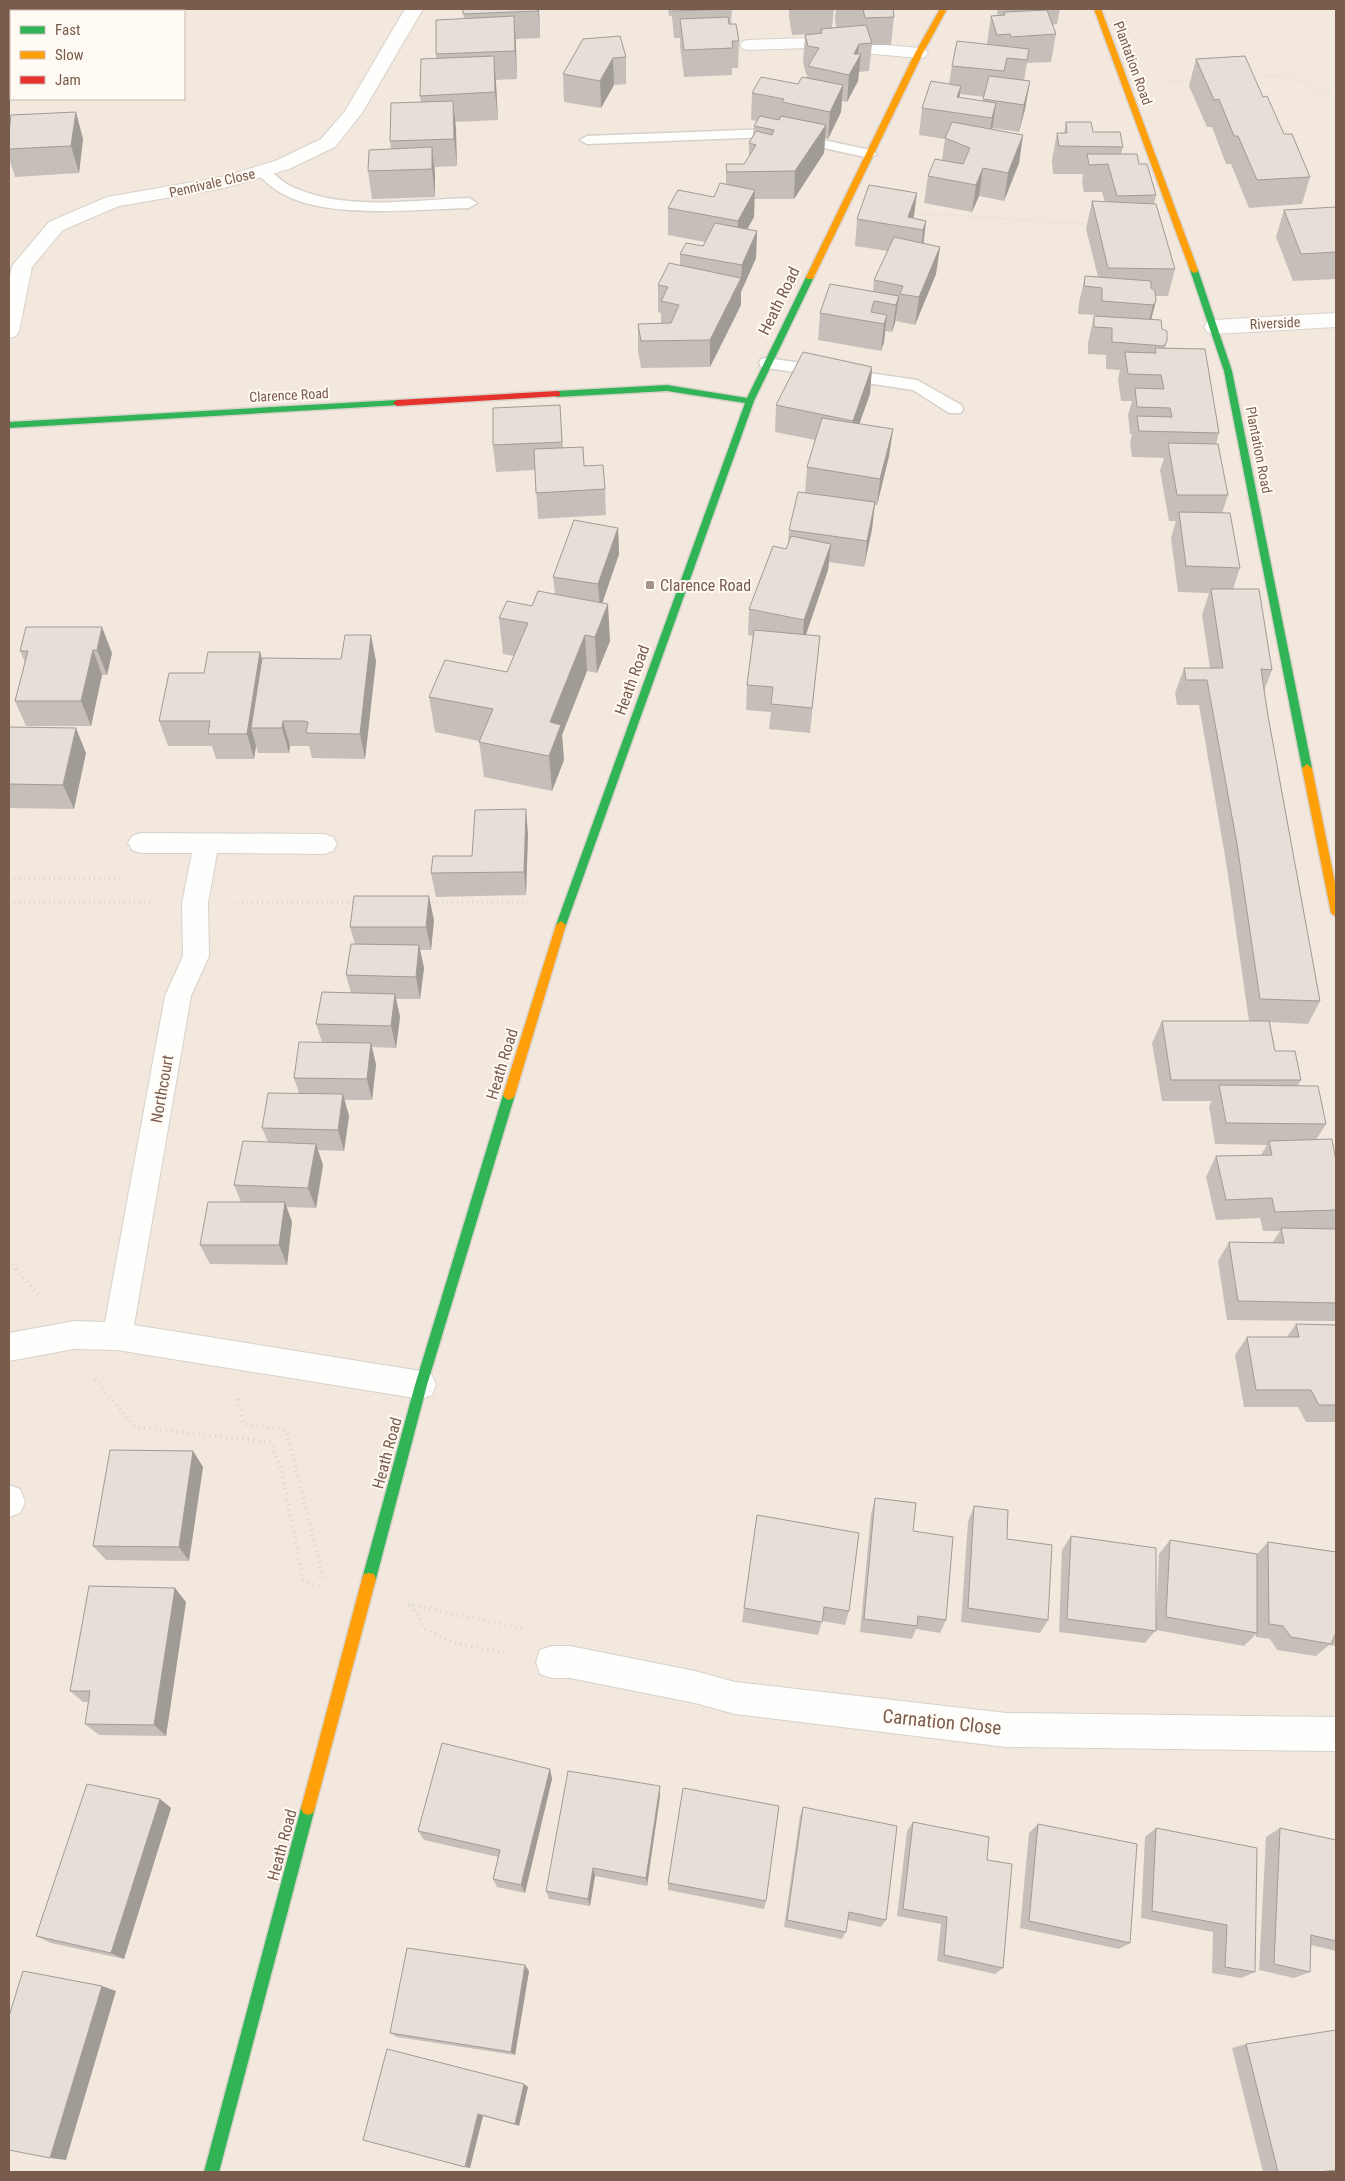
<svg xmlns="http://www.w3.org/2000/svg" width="1345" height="2181" viewBox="0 0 1345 2181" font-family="'Roboto Condensed',sans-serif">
<rect width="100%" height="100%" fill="#f9f5f0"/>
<path fill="#f2e8de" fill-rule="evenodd" d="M9,9H1336V2172H9ZM11,11H184V99H11Z"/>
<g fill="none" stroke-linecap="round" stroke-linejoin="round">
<defs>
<path id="lane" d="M773,129L870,150L877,154L870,158L773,137L587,144L580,140L587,136Z
M262,167L267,168C276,175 284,184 295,188C347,211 413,200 469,198L477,203L469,208C415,209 328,220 281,193C272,188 265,181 257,174L255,171Z
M767,358L917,380L961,405L963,409L961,413H949L913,390L761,367L759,363L761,359Z"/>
<path id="street" d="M405,9H423L362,113L335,147L289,169L224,188L119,206L63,230L32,267L19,331L16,336L9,338V281L12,266L49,222L107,197L222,177L275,161L321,139L345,111Z
M807,38L919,48L925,49L928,53L925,57L919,58L807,48L749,50L743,49L740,45L743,41L749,40Z
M1336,313V327L1214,334L1207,332L1204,327L1207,322L1214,320Z
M141,833L324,834L333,837L337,844L333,851L324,854L217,853L208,903L209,956L191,996L134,1325L421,1371L432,1375L436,1385L432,1395L421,1399L117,1350L74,1349L9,1361V1333L74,1321L105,1322L165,996L183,956L182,903L192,853H141L132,850L128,843L132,836Z
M9,1485L20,1489L25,1502L20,1513L9,1517Z
M552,1646H570L695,1671L735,1682L1006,1713L1336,1717V1751L1006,1747L735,1714L695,1703L570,1678H552L540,1674L536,1662L540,1650Z"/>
<path id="fast" d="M1194,267L1198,270L1232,371L1312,768L1307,772L1302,768L1224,371L1190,270Z
M810,274L814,277L754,401L566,925L565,928H557L556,925L745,403L667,391L557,397L553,394L557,391L667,385L747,398L806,277Z
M397,400L401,403L400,405L9,428V422Z
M509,1090L513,1092L515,1095L427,1385L376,1579L374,1584L369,1585L364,1584L362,1579L415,1385L503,1095L505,1092Z
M308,1801L313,1803L315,1808L219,2172H204L301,1808L303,1803Z"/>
<path id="slow" d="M940,9H947L923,53L814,277L813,279H807L806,277L915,53Z
M1094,9H1101L1198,270L1197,272L1194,273L1190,270Z
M1307,764L1312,768L1336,888V917L1331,913L1302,768Z
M561,921L566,925L515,1095L513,1098L509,1100L505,1098L503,1095L556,925Z
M369,1573L374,1574L376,1579L315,1808L313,1813L308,1815L303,1813L301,1808L362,1579L364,1574Z"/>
<path id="jam" d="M557,391L560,392V396L397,406L393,403L397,400Z"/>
</defs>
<use href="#lane" stroke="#d7d1cb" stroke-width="3"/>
<use href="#street" stroke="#d7d1cb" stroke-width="2"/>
<use href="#fast" stroke="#d9d2cb" stroke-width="3"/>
<use href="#slow" stroke="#d9d2cb" stroke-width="3"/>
<use href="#jam" stroke="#d9d2cb" stroke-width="3"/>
<path stroke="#dcd5d0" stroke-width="2.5" stroke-dasharray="0.5 2.5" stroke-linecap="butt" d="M1252,77L1289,75L1336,100
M1165,82L1193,80
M911,213L1089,224"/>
<path stroke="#dcd5d0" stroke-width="3" stroke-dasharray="1 4" stroke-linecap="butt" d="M9,878L123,879
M9,902H153
M427,902H525
M237,903L358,902
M9,1261L17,1271"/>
<path stroke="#dcd5d0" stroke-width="4" stroke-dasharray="1 4.5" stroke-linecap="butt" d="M16,1269L41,1298
M95,1379L135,1427L271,1442L282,1472L303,1580L321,1587
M238,1399L244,1424L286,1430L323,1578
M408,1604L524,1629
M411,1605L426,1629L451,1642L509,1654"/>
<use href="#lane" fill="#fefefd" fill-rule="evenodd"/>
<use href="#street" fill="#fefefd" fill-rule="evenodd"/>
<use href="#fast" fill="#30b455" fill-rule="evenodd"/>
<use href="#slow" fill="#ff9f0a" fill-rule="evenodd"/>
<use href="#jam" fill="#e5322d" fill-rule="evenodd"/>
</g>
<path fill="#c6bfb9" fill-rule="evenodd" d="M463,9H539L540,38L515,39L517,79L496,80L498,120L455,122L457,166L435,167V197L372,199L368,171L391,149L390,141L421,102L420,96L436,59V54L464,18Z
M668,9H732L731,24L739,41L738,68H732V75L684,77L680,46V38H674L672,16H669Z
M789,9H834L832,28L836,27L835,19L836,9H893L894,17L891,45H872L869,71L859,72L858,81L847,102L842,101L841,112L828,139L825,138L824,153L794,199H754V217L747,229L757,231L756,258L741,292V305L710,367L641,368L638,351V324H661V313L658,312V285L680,266V254L703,246L705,242L668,235V208L714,197L726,184V164H744L749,157V143L753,135L754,126L757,121L751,120L752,93L798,84L807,78V74H806L803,62L805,35L811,34L792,35L789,17Z
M998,9H1060L1057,24L1052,25L1056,34L1051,62L1027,63L1024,80L1030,81L1025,109L1019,132L992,128V129L1023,135L1019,163L1004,201L979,196L972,212L924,203L928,176L942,160L945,139L919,135L922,108L949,84L952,66L987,44L991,16L998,15L997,12ZM960,94L984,97L983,101L959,98Z
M583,39L626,57V84L614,85L601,108L564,102L563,74Z
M9,55H11V95H9Z
M1196,59L1263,97L1284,134L1310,177L1302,204L1249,208L1231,164H1226L1212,127H1207L1189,86Z
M1066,122L1093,132L1123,147L1121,154L1139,164L1156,195L1154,204L1175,269L1168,296H1155L1151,320L1162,329L1167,341L1165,348L1219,433L1216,444L1228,495L1222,513L1240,568L1233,589L1272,670L1264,691L1268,716L1320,1001L1308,1024L1270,1022L1275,1051L1301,1080L1297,1086L1326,1124L1316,1140L1336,1161V1226L1334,1229H1336V1321L1227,1320L1218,1261L1229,1242L1272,1243L1280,1231H1263L1260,1218L1216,1220L1206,1177L1216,1156L1261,1155L1267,1145L1215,1144L1209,1106L1212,1101H1162L1152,1043L1162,1021H1249L1227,868L1199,705H1177L1175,693L1184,668H1210L1202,615L1209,593L1178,592L1171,538L1176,521H1169L1160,470L1164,458L1132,457L1130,443L1132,434H1130L1128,415L1132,401H1121L1118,379L1120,370L1106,369V355L1088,354V343L1094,316H1096V315L1078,314L1079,303L1085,276L1098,277L1086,229L1092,201L1105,202L1102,192H1084L1082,182L1083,174H1053L1052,160L1057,133H1064Z
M9,132L83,139L79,173L15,177L9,158Z
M917,193L914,218L926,221L923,243L940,247L936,274L915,325L896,321L897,313L895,323L892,332L885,331L884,342L881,351L818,340L820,313L873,291L874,280L888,251L855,246L857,219Z
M1336,207V279L1293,281L1276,237L1284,210Z
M872,367L870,394L859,424L893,429L889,456L877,505H875L872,529L864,567L829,562L828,570L806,635L820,636L810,733L769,729L771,712L746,710L747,685L753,636L748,635L749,609L786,549L788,545L789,530L805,493L807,467L815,440L775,432L776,405Z
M560,405L563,448L584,466L605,489L606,515L538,519L535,470L496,472L493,445Z
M618,528L619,554L602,603L610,641L597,673L587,671L562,735L564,760L552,791L484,777L479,741L435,732L429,697L507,672L514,656L503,654L499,618L532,606L555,594L553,577Z
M26,627L112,653L107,675H102L91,726H26L15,701L25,662L20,651Z
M260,652L262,660L376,661L365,759L312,758L309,746H290L289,753H258L256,746L254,759H216L212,746H168L159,721L204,673Z
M9,730L86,753L74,809L9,808Z
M528,834L526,895L436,897L431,873L472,856Z
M434,920L431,950H420L424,968L420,999H396L400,1017L396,1048L372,1047L376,1065L372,1100H344L349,1116L344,1151L318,1150L323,1165L316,1208L286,1207L292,1222L287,1265L210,1264L200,1245L241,1202L234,1185L268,1142L262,1128L299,1093L294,1078L322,1042L316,1024L351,993L346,975L355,944L350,927Z
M1296,1324L1336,1325V1422H1306L1298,1407H1244L1235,1355L1247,1337H1287Z
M193,1451L203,1467L189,1561L106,1560L93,1546Z
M875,1498L913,1531L946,1620L940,1633L916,1629L912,1639L860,1632L871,1514Z
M974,1506L1007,1539L1048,1620L1040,1633L961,1622L968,1522Z
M757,1515L849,1611L845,1625L822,1621L818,1635L742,1622Z
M1071,1536L1156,1622L1159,1554L1170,1540L1257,1554L1268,1542L1336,1552V1646L1329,1645L1316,1656L1277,1650L1270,1639L1256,1637V1634L1244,1646L1156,1630L1145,1643L1059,1632L1062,1550Z
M186,1602L166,1736L99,1735L85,1724L89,1702H83L70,1691Z
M550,1769L552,1779L525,1893L497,1887L493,1879L498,1857L424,1840L418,1831Z
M660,1796L647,1886L595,1876L590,1906L549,1899L546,1891Z
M160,1799L171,1808L124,1959L51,1943L36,1936Z
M803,1807L886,1920L881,1927L848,1920L846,1932L842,1939L784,1927L800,1816Z
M913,1822L987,1860L1003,1968L995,1974L937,1961L941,1924L897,1916L907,1831Z
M1038,1824L1130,1943L1119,1949L1020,1928L1029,1833Z
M1156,1828L1257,1848L1255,1972L1241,1978L1212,1973L1213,1932L1141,1918L1145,1837Z
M1280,1828L1336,1840V1951L1311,1945L1310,1972L1294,1978L1259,1970L1266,1837Z
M668,1883L766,1901L764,1909L668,1890Z
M529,1971L515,2055L397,2037L390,2033Z
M1246,2044L1319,2172H1263L1232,2048Z
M524,2084L528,2087L519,2126L483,2116L470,2168L363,2140Z"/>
<path fill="#a19b96" d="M134,9H151V11H134Z
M538,9H539L540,38Z
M514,16L516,44L517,79L515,51Z
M859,44L857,60L861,54L858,81L847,102L849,75L854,54Z
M494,56L496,84L498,120L495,92Z
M613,58L614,85L601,108L600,81Z
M1030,81L1025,109L1019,132L1024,105Z
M843,85L841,112L828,139L830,112Z
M961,86L957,113V97Z
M453,101L456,128L457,166L454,139Z
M996,103L992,131L988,146L992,118Z
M76,112L83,139L79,173L71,146Z
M826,125L824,153L794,199L795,171Z
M1023,135L1019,163L1004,201L1008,173Z
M432,147L435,175V197L432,169Z
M983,168L979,196L972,212L976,185Z
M755,190L754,217L737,248L738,221Z
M917,193L913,220L908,217Z
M926,221L923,248L920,257L923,230Z
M757,231L756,258L741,292V305L710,367V340L741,279L742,265Z
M940,247L936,274L915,325L919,297Z
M899,296L895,323L892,332L896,305Z
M1156,301L1149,328L1146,332L1153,305Z
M887,315L884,342L881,351L884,324Z
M872,367L870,394L851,447L853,421Z
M893,429L889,456L877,505L880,479Z
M875,502L872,529L864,567L867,541Z
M618,528L619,554L600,610L598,584Z
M831,544L828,570L802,646L804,620Z
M608,604L610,641L597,673L595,637Z
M102,627L112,653L107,675L97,650Z
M371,635L376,661L365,759L360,734Z
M585,635L587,671L562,735L564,760L552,791L549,756L550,722Z
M93,650L102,675L91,726L81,701Z
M260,652L267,677L251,728L256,746L254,759L247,734Z
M283,721L290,746L289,753L282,728Z
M76,728L86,753L74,809L63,785Z
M526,809L528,834L526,895L524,872Z
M429,896L434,920L431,950L426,927Z
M419,945L424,968L420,999L416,977Z
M395,994L400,1017L396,1048L391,1026Z
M371,1043L376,1065L372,1100L367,1079Z
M343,1094L349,1116L344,1151L338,1130Z
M316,1144L323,1165L316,1208L308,1188Z
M285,1202L292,1222L287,1265L279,1245Z
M193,1451L203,1467L189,1561L179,1547Z
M175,1588L186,1602L166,1736L154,1725Z
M550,1769L552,1779L525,1893L521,1885Z
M660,1786V1796L647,1886L646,1878Z
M160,1799L171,1808L124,1959L111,1953Z
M593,1868L595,1876L590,1906L588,1899Z
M525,1965L529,1971L515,2055L511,2052Z
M102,1986L116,1991L66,2160L50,2158Z
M524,2084L528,2087L519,2126L515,2124Z
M478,2114L483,2116L470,2168L465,2167Z"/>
<path fill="#e6ded7" stroke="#a19b96" d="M93,9H134V11H92Z
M463,9H538V11L463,14Z
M674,9H730L674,11Z
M863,9H893L894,17L865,18Z
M1047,10L1056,34L1011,37L1010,34L997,35L991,16L1005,15L1004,12Z
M514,16L515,51L436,54V20Z
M728,17L729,24H736L739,41H732L733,48L684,50L680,19Z
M866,25L872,43L859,44L854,54H861L849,75L808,66L819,48L808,46L805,35L822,33L821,29Z
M9,31H11V55H9Z
M620,36L626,57L613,58L600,81L563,74L583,39Z
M957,41L1029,49L1027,60L1007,58L1004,71L952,66Z
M494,56L495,92L420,96L421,59Z
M1245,56L1263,97L1267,96L1284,134H1292L1310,177L1257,180L1238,136H1234L1219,99L1214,100L1196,59Z
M989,76L1030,81L1024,105L983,99Z
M761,77L798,84L802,77L843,85L830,112L782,102L784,99L752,93Z
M931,81L961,86L957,97L996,103L992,118L922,108Z
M453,101L454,139L390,141L391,103Z
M76,112L71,146L9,149V132L11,115Z
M760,116L779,120L781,116L826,125L795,171L727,172L726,164H744L756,145L749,143L756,131L772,135L774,130L754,126Z
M952,122L1023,135L1008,173L983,168L976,185L928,176L935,159L963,164L970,148L945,138Z
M1066,122H1091L1093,132H1120L1123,147L1059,146L1057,133H1067Z
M432,147V169L368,171L369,150Z
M1087,154H1137L1139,164H1147L1156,195L1117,196L1108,164L1089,165Z
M720,183L755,190L738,221L668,208L678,190L714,197Z
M869,185L917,193L908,217L926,221L923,230L857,219Z
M1092,201L1156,204L1175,269L1108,268Z
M1336,207V252L1301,254L1284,210Z
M715,223L757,231L742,265L680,254L686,243L703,246Z
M894,237L940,247L919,297L900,294L903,286L874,280Z
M669,263L741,278L710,340L641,341L638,324L671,323L679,305L661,301L668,287L658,285Z
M1085,276L1151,281V288L1155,291L1156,301L1153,305L1102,301V288L1084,286Z
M830,284L899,296L896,305L874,301L871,312L887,315L884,324L820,313Z
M1094,316L1161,320L1162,329L1167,331V341L1164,346L1112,342V328L1094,327Z
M1155,348L1205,349L1219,433L1139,431L1137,416L1172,417L1170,408L1137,407L1135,388L1164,389L1161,375L1128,374L1125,352L1156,353Z
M803,352L872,367L853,421L776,405Z
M560,405L562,442L493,445V408Z
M822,418L893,429L880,479L807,467Z
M1168,443L1218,444L1228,495H1177Z
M583,447L584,466L603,465L605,489L536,493L534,449Z
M798,492L875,502L867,541L789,530Z
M1179,512L1230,513L1240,568L1186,566Z
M574,520L618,528L598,584L553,577Z
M791,536L831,544L804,620L749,609L773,546L786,549Z
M1211,589H1259L1272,670L1261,669L1268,716L1320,1001L1260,999L1237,844L1207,680H1186L1184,668H1223Z
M538,591L608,604L595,637L585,635L550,722L561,725L549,756L479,742L493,709L429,697L445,660L507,672L528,623L499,618L507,601L532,606Z
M26,627H102L97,650H93L81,701H15L28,651H20Z
M754,630L820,636L812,708L771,704L773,687L747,685Z
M345,635H371L360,734L306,733L308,722L304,721H283L282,728H251L262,658L341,659Z
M208,652H260L247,734H208L210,721H159L169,673H204Z
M9,727L76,728L63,785L9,784Z
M526,809L524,872L431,873L433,856H472L475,810Z
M354,896H429L426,927H350Z
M351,944L419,945L416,977L346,975Z
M322,992L395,994L391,1026L316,1024Z
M1162,1021H1269L1275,1051H1295L1301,1080H1171Z
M299,1042L371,1043L367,1079L294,1078Z
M1219,1085L1318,1086L1326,1124L1226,1123Z
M268,1093L343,1094L338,1130L262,1128Z
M1332,1139L1336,1161V1210L1275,1212L1272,1198L1226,1200L1216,1156L1272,1155L1269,1141Z
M243,1141L316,1144L308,1188L234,1185Z
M208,1202H285L279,1245H200Z
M1281,1228L1336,1229V1303L1238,1301L1229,1242L1284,1243Z
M1296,1324L1336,1325V1405H1319L1311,1390H1256L1247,1337H1299Z
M110,1450L193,1451L179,1547L93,1546Z
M875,1498L916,1503L913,1531L953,1537L946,1620L918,1616L917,1626L864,1619Z
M974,1506L1008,1510L1007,1539L1052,1545L1048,1620L968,1608Z
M757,1515L859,1533L849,1611L824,1607L822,1622L744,1608Z
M1071,1536L1156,1548V1631L1067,1619Z
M1170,1540L1257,1554V1633L1166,1617Z
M1268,1542L1336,1552V1633L1331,1644L1291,1637L1283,1626L1269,1624Z
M89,1586L175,1588L154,1725L85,1724L90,1691H70Z
M442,1743L550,1769L521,1885L493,1879L500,1850L418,1831Z
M568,1771L660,1786L646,1878L593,1868L588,1899L546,1891Z
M87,1784L160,1799L111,1953L36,1936Z
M683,1788L779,1806L766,1901L668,1883Z
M803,1807L897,1826L886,1920L849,1912L846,1932L787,1920Z
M913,1822L989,1837L987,1860L1012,1864L1003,1968L944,1955L947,1917L903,1909Z
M1038,1824L1137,1844L1130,1943L1029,1921Z
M1156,1828L1257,1848L1255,1972L1225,1967L1227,1925L1152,1911Z
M1280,1828L1336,1840V1941L1311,1935L1310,1972L1274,1964Z
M407,1948L525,1965L511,2052L390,2033Z
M23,1971L102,1986L50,2158L9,2150V2016Z
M1336,2030V2170L1319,2172H1278L1246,2044Z
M387,2049L524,2084L515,2124L478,2114L465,2167L363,2140Z"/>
<rect fill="#a69286" stroke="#fffaf3" stroke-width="2" x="645" y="580" width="10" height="10" rx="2.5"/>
<g text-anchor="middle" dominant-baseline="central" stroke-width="4" stroke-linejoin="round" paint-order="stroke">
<g font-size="14" fill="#7a5c4d" stroke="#fffaf3">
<text transform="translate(1133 63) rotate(70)">Plantation Road</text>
<text transform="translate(212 183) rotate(-13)">Pennivale Close</text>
<text transform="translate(1275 323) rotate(-3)">Riverside</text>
<text transform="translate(289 395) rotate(-3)">Clarence Road</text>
<text transform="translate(1259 450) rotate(79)">Plantation Road</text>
</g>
<g font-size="16" fill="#7a5c4d" stroke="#fffaf3">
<text transform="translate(779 301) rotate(-64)">Heath Road</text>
<text transform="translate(632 680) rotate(-70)">Heath Road</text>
<text transform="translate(502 1064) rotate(-73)">Heath Road</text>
<text transform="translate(162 1089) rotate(-80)">Northcourt</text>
<text transform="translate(387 1453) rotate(-75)">Heath Road</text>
<text transform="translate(282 1845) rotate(-75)">Heath Road</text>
</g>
<g font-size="16" fill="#7a5c4d" stroke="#fffaf3" text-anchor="start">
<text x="660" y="585">Clarence Road</text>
</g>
<g font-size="19" fill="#7a5c4d" stroke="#fffaf3">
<text transform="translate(942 1722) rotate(6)">Carnation Close</text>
</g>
</g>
<rect width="1345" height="2181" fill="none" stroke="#7a5c4d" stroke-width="20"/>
<rect x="10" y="10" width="175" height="90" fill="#fffaf3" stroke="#cabbb1"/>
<rect x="20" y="26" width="25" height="8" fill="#30b455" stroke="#cabbb1"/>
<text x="55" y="35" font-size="15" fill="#7a5c4d">Fast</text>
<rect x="20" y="51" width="25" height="8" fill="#ff9f0a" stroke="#cabbb1"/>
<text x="55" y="60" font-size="15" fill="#7a5c4d">Slow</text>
<rect x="20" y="76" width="25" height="8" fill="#e5322d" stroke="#cabbb1"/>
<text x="55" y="85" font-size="15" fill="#7a5c4d">Jam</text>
</svg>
